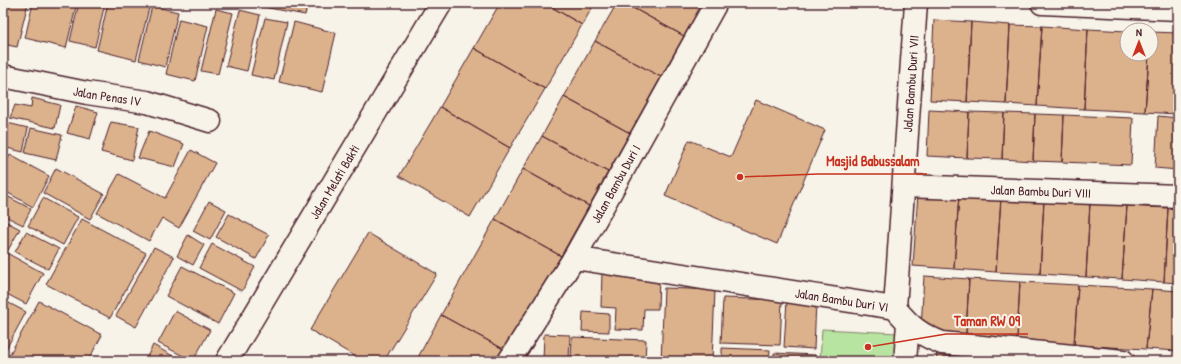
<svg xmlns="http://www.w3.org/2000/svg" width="1181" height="364" viewBox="0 0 1181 364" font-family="'Patrick Hand',sans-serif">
<rect width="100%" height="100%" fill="#f7f3e8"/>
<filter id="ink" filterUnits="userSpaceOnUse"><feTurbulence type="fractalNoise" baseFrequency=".025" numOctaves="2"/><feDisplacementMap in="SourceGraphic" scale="8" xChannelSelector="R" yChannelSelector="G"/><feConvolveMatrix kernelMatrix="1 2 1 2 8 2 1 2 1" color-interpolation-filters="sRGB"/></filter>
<g filter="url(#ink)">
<path fill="#b8e4a1" stroke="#818266" d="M822,329L916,334L915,361H820Z"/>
<path fill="#dcb28d" stroke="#4a1f2b" d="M3,3H28L17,47L3,44Z
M33,3H77L66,48L25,38Z
M79,3H105L95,47L70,41Z
M108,3L150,4L136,60L97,50Z
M243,3H308L305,15Z
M500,3H545L582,25L545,89L474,48Z
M545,3H595L582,25Z
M617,3H624L684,36L661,77L595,41Z
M624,3H703L684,36Z
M152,6L178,12L165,67L139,60Z
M216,9L233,13L218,74L201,71Z
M240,10L260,15L247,71L226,66Z
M265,18L287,22L274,80L251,75Z
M179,19L208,26L195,81L166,74Z
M934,20L971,22L967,102L930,100Z
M294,22L336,33L322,92L279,82Z
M971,22L1010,25L1006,104L967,102Z
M1010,25L1042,26L1037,106L1006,104Z
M1042,26L1088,29L1084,109L1037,106Z
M1088,29L1127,31V54H1149L1145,112L1084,109Z
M1151,32L1178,33V72L1176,114L1145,112L1149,54H1151Z
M595,41L661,77L630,133L564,97Z
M474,48L545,89L510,148L440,107Z
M1178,72V114H1176Z
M564,97L630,133L608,172L542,136Z
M32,98L60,105L55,128L10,118L15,105L31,108Z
M756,100L825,130L777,244L665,196L689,140L731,157Z
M76,106L98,112L90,139L67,133Z
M440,107L510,148L470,217L399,176Z
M929,110L969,112L967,158L927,156Z
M969,112L1004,113L1002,159L967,158Z
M1004,113L1035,114L1033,161L1002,159Z
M1035,114L1064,115L1062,162L1033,161Z
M1064,115L1133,118L1131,165L1062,162Z
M1158,116L1178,118V170L1155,168Z
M3,122L28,128L23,152L3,147Z
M111,122L139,127L132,160L101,152Z
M31,128L62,135L56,160L25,153Z
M149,131L184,144L175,167L138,158Z
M542,136L608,172L589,206L523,169Z
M191,150L215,163L179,228L162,218L149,241L97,213L119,174L165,198Z
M10,155L49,176L33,207L3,190V168Z
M56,168L104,194L90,219L43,193Z
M523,169L589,206L561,256L495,219Z
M918,193L959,195L954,269L913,266Z
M3,194L31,209L23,225L3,215Z
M959,195L1001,198L996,272L954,269Z
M43,198L78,217L63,245L28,226Z
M1001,198L1044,200L1040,274L996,272Z
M1044,200L1090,203L1086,277L1040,274Z
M209,201L226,210L210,240L193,231Z
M1090,203L1127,206L1122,279L1086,277Z
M1127,206L1168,208L1164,282L1122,279Z
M1168,208L1178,209V283L1164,282Z
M229,214L269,235L256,259L216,237Z
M82,219L146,253L110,318L46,284Z
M495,219L561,256L507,351L441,315Z
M3,220L20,229L8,250L3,247Z
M26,232L59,249L48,269L15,252Z
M368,233L437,274L384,361H363L310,330Z
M188,235L204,245L193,265L177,256Z
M212,244L255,267L242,291L199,268Z
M154,247L174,257L136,327L116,316Z
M5,252L43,273L26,304L3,292V257Z
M182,266L234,293L218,324L166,296Z
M602,272L659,275L658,309H644L643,330L615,329L616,308L601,307Z
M924,276L969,279L966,334L921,329Z
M969,279L1020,282L1017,339L966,334Z
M1020,282L1078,285L1074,345L1017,339Z
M1078,285L1152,289L1146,349L1074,345Z
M664,288L715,290L712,361H661Z
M1152,289L1178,291V351L1146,349Z
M723,298L782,300L780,345L721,343Z
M787,300L816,301L814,349L784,347Z
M39,301L102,335L88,361H6Z
M7,302L26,312L6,349L3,347V309Z
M175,311L210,330L193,361L158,343Z
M583,312L609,314V332L582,331Z
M441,315L507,351L502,361H416Z
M544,334L570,335L569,361H543Z
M572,337L646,340L645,361H571Z
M153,345L182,361H145Z
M722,348L770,350L769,361H722Z
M937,351L988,356L987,361H936Z
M774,353L815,355V361H774Z
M988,356L1019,361H987Z"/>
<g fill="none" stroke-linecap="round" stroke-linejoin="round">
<defs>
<g id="minor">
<path d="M1042,3L1178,9"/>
<path id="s1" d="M3,76L87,93L147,102L210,121"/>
<path id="s2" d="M904,186L1178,196"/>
<path id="s3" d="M574,258L895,308C911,327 919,334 942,343L1123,361"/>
<path id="s4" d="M895,308L916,3"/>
<path id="s5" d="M227,361L441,3"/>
<path id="s6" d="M509,361L574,258L716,3"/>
<path d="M905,361L908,324"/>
</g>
</defs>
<use href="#minor" stroke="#4a1f2b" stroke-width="25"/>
<use href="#minor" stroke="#f7f3e8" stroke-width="22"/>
</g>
</g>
<g text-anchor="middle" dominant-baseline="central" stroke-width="4" stroke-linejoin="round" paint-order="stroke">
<g font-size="13" fill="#4a1f2b" stroke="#f7f3e8">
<text stroke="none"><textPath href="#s4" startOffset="225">Jalan Bambu Duri VII</textPath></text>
<text stroke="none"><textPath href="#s1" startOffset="106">Jalan Penas IV</textPath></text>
<text stroke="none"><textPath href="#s5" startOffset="209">Jalan Melati Bakti</textPath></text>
<text stroke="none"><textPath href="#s6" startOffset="207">Jalan Bambu Duri I</textPath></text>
<text stroke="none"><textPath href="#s2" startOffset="137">Jalan Bambu Duri VIII</textPath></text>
<text stroke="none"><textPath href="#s3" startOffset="271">Jalan Bambu Duri VI</textPath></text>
</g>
</g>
<path fill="none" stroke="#c8321e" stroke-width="1.5" d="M740 177L818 174H927M868 347L946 334H1028"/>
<g fill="#c8321e" stroke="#f7f3e8" stroke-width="1.5">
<circle cx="740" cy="177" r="4"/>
<circle cx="868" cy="347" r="4"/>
</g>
<g font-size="14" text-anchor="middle" font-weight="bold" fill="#c8321e" stroke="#f7f3e8" stroke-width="4" stroke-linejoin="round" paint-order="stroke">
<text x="873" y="166">Masjid Babussalam</text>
<text x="987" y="326">Taman RW 09</text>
</g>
<rect width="1181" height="364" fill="none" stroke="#f7f3e8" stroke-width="16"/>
<rect x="8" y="8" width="1165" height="348" fill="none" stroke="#4a1f2b" stroke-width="1.5" filter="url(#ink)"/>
<g transform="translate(1139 42)"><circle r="19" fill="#f7f3e8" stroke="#b29e9c"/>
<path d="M0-3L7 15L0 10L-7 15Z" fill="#c8321e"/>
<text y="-6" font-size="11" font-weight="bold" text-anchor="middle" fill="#4a1f2b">N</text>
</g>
</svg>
